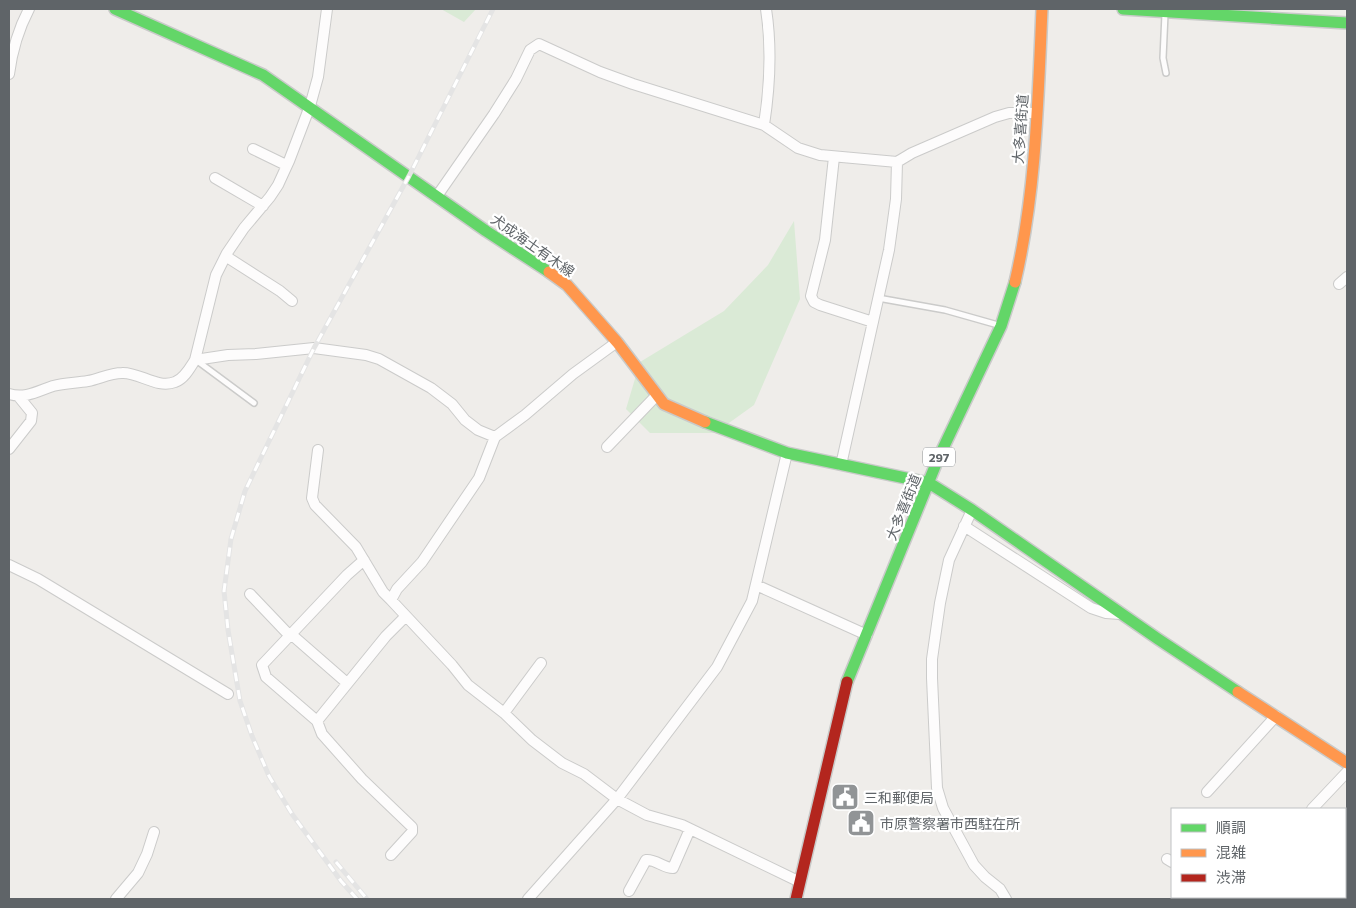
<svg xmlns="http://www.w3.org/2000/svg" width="1356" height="908" viewBox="0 0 1356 908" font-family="Commissioner,'Noto Sans JP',sans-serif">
<rect width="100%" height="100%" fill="#efedea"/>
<path fill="#daead6" d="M441,9H476L464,22Z
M794,221L800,299L754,405L715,433H650L626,409L640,362L724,311L768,265Z"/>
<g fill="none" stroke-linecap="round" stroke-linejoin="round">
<defs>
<path id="lane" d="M1165,14L1163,58L1166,73
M878,298L945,310L998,325
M196,360L254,403"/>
<path id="street" d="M9,74C12,51 18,30 29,9
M764,125C770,86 772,48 766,9
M253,149L286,165
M834,157L825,240L811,296L814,302L820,305L873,322
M215,178L263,206
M437,196L494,114L516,79L530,50L539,44L600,72L633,84L764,125L798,148L820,155L897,162L912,153L995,117L1009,113H1037
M1339,284L1347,277
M292,301L280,291L230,259L227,256V253L244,228L270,197L278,185L289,161L310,106L318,77L327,9
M617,342L573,374L525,415L495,437L479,478L422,562L397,589L391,600L452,665L468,685L504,713L532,740L562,763L584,774L617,799L647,815L682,825L800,882
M195,360L228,355L256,354L314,348L366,355L379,359L431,388L452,404L465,420L478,430L495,437
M9,394C25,399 38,391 53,386C65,383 76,383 88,381C99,379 110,373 122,373C139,372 157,389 175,382C184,379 190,368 195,360L216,275L227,253
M607,447L657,395
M9,449L31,421L32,413L19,397
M318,450L312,498L315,505L356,547L383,592L391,600
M841,465L889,250L896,199L897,162
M972,510L949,560L940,603L932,659V678L937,788L943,808L974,865L985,877L1000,889L1006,899
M964,526L1091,608L1106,613L1120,614
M364,560L347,575L262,665L266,677L317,721L322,734L362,779L412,827V832L391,855
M9,565L38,579L228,694
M756,585L867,635
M250,594L290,636
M292,635L347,683
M504,713L541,663
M317,721L386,636L405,617
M1207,792L1276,716
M1312,809L1347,772
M1167,859L1172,862
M629,891L646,860C656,859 663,868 673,868L690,829
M1223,897L1226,899
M116,899L138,873L147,854L154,832
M528,899L617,799L717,667L752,601L787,453"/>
<path id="fast" d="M115,9L263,75L486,231L549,272
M1123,9L1347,23
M705,422L787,453L929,483L972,510L1158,639L1238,692
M847,682L938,459L1001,326L1015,282"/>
<path id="slow" d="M549,272L567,285L617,342L664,404L705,422
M1015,282C1036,193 1038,100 1042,9
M1238,692L1347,763"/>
<path id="jam" d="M796,899L847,682"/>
</defs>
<use href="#lane" stroke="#cbcbca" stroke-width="8"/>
<use href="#street" stroke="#cbcbca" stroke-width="12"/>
<use href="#fast" stroke="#c9cac9" stroke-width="14"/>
<use href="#slow" stroke="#c9cac9" stroke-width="14"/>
<use href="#jam" stroke="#c9cac9" stroke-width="14"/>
<use href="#lane" stroke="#fdfcfc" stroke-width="5"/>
<use href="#street" stroke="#fdfcfc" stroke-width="10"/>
<use href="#fast" stroke="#63d668" stroke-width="11"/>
<use href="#slow" stroke="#ff974d" stroke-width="11"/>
<use href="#jam" stroke="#b3261e" stroke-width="11"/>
<defs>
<path id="rail" d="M336,862L367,899
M357,899L341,881L292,814L269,776L252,736L240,701L228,630L224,591L231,539L245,491L314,348L409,176L493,9"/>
</defs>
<use href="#rail" stroke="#e4e4e4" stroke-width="5"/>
<use href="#rail" stroke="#fff" stroke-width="3" stroke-dasharray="9" stroke-linecap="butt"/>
</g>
<defs>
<symbol id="civic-square" viewBox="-11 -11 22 22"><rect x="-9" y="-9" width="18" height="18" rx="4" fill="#919496" stroke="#fff"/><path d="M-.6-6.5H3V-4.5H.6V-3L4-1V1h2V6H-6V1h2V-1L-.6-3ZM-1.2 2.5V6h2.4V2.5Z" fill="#fff"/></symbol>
</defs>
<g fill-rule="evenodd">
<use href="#civic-square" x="829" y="781" width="32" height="32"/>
<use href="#civic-square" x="845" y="807" width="32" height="32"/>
</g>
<g text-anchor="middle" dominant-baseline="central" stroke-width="4.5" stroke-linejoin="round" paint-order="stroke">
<rect fill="#fff" stroke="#8f9295" stroke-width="1" x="923" y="447.5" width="32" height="19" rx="4"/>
<g font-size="12" font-weight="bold" fill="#5f6468">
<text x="939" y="457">297</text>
</g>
<g font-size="14" fill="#5f6468" stroke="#fff">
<text transform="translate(1020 129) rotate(-86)">大多喜街道</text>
<text transform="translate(533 245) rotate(35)">犬成海士有木線</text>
<text transform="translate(903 507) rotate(-68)">大多喜街道</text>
</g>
<g font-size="14" fill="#5f6468" stroke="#fff" text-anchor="start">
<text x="864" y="797">三和郵便局</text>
<text x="880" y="823">市原警察署市西駐在所</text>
</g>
</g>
<rect width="1356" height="908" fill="none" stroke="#5f6468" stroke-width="20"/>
<rect x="1171" y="808" width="175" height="90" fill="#ffffff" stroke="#bfc1c3"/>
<rect x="1181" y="824" width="25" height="8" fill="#63d668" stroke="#bfc1c3"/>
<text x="1216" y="833" font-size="15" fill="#5f6468">順調</text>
<rect x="1181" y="849" width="25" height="8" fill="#ff974d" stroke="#bfc1c3"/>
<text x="1216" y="858" font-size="15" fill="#5f6468">混雑</text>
<rect x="1181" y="874" width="25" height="8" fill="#b3261e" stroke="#bfc1c3"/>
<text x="1216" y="883" font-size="15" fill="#5f6468">渋滞</text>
</svg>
